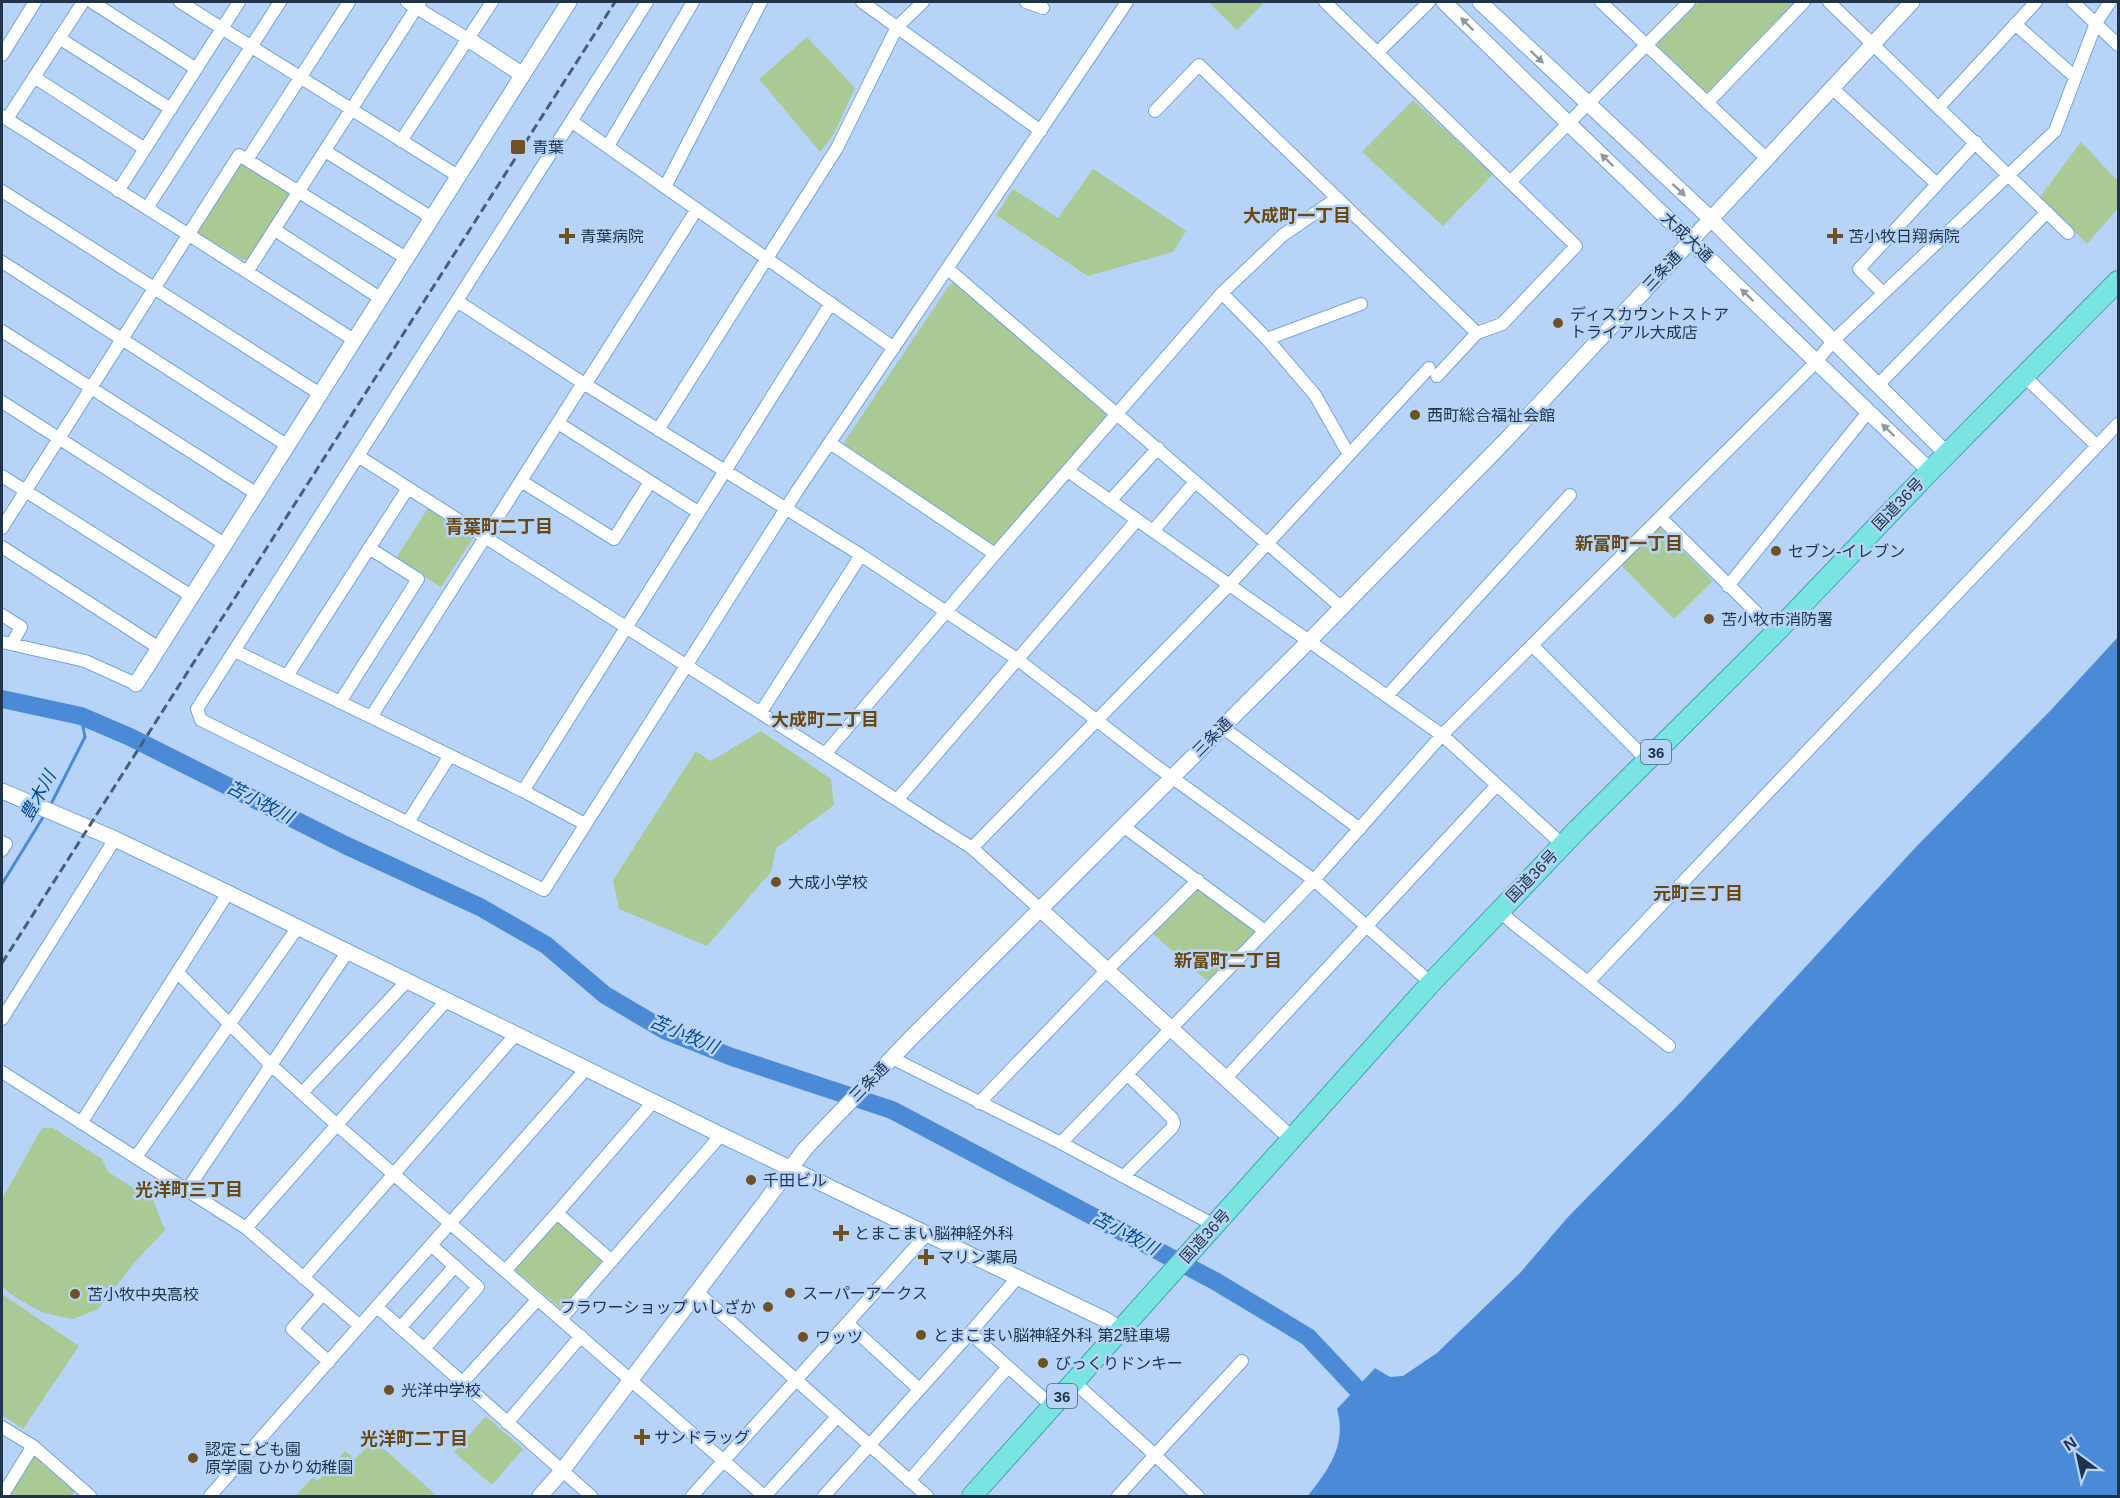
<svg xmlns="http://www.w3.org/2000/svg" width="2120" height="1498" viewBox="0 0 2120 1498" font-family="Helvetica,'Noto Sans JP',sans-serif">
<rect width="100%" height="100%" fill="#b7d4f8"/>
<path fill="#a9ca94" d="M1208,2H1265L1237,30Z
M1699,2H1794L1708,92L1704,91L1658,49V43Z
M807,37L855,88L834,134L820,152L759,79Z
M1413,100L1493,174L1443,226L1362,152Z
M2081,142L2118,181V208L2087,244L2040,197Z
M239,163L290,193L249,258L243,260L199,234L197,228Z
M1093,169L1186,231L1173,252L1088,276L996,215L1013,189L1058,218Z
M955,283L1106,411L1105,418L997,544L993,546L843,444L950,284Z
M428,508L474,537L441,587L396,558Z
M1659,527L1713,581L1674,619L1621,565Z
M761,731L831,779L834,805L776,848L771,872L707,946L619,909L613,880L696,751L711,761Z
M1199,888L1255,929L1256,934L1213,978L1206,980L1154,935L1153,931L1195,889Z
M42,1128H53L102,1159L108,1172L153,1200L165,1230L134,1263L98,1309L73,1319L44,1313L16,1298L2,1287V1199Z
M558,1219L606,1261L566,1307H559L515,1270V1267Z
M2,1294L79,1346L23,1429L2,1415Z
M486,1416L523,1449L492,1485L454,1452Z
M374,1440L437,1496H295L313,1477L318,1481L345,1451L355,1459Z
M31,1457H37L74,1490L73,1496H8Z"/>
<path fill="#4a8ad7" d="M2118,637V1496H1308C1329,1469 1347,1445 1337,1409L1375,1368L1390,1377L1403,1376L1437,1353L1520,1273L1568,1217L1682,1101L1915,848L2050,711Z"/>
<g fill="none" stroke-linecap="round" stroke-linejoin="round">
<path stroke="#4a8ad7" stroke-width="3" d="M50,806L85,737L81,716
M2,884L45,814"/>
<path stroke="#4a8ad7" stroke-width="18" d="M2,699L81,716L130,737L345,845L480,907L546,945L605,995L666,1031L732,1057L892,1110L1215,1281L1308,1337L1356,1388"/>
<defs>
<path id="minor" d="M92,2L195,68
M180,2L458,176
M407,2L468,39
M647,2L197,709L201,720L544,890L797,491L1127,2
M862,2L1041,131
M1026,2L1043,8
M1325,2L1576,246L1502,324L1477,333
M1601,2L1767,159
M1829,2L2068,233
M2073,2L2118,45
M2015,24L2075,77
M59,38L171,109
M1377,53L1429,2
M2,55L35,2
M34,77L145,149
M1832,88L1937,184
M1707,103L1804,2
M1939,107L2036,2
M1155,111L1199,65L1477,333L1437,376
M2,116L354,340
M7,119L83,2
M571,121L894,348
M401,141L492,2
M608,146L693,2
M325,151L432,218
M247,160L349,2
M1510,182L1689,2
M665,187L761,2
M2,191L320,394
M118,191L239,2
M147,208L280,2
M275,230L380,298
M2,262L288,446
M948,269L1341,607
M247,272L420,2
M1882,292L1859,269L1976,142
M1222,293L1267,339L1315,395L1349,455
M457,301L583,383L861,555L1017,659L1156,766L1314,880L1431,983
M2,331L257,494
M1267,339L1361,304
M2024,376L2097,446
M1879,384L2047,212
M585,385L697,209
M2,402L226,545
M558,423L698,512
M658,430L837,148L897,27L923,2
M830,443L995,554
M358,456L972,848L1040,909
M1068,471L1442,735L1563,845
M2,476L193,597
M521,481L614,539L650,482
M1110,501L1158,448
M1661,518L1776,632
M2,528L239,155L406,258
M1153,531L1195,482
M2,547L159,648
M1728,586L1869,411
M2,615L21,627L12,644
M2,642L85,661L136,684
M1532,645L1648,761
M235,651L523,791L585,824
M287,676L408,488
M1387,696L1570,495
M340,702L418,579L369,548
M761,712L861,555
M371,717L583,383
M1222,727L1360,829
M825,754L995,554L1222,293L1283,235L1336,199
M523,791L831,303
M897,800L1137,520
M408,822L449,757
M1123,826L1265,931
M2,842L6,844L2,850
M972,848L1229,585L1429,368
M1499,910L1513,923L1669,1046
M178,973L272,1066L337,1125L764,1496
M1588,982L2118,424
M2,1019L115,839
M892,1058L1061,1143L1214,1225
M2,1072L246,1228L360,1326
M1225,1079L1497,785
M302,1093L407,981
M979,1103L1107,970L1198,880
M81,1123L228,893
M1061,1143L1314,880L1442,735L1816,362L1834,340L2055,131L2096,23L2110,2
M136,1157L298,927
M1124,1176L1172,1128L1174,1123L1172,1118L1127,1074
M187,1190L348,951
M557,1213L612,1261
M246,1228L446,1001
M505,1271L557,1213L653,1102
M303,1278L516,1034
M697,1292L927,1496
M322,1295L292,1329L329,1362
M377,1307L591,1496
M561,1319L721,1135
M847,1323L919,1389
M400,1328L455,1266
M970,1333L1053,1407
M424,1349L478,1287L431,1245
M1074,1382L1155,1455L1118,1496
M462,1383L538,1299
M507,1423L581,1336
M2,1427L33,1446L90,1496
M909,1481L1008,1367
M2,1496L33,1446
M210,1496L586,1069
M692,1496L927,1234
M765,1496L836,1418
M824,1496L970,1333L1018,1277
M1198,1496L1155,1455L1242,1361"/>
<path id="tertiary" d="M1444,2L1568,123L1930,471
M1480,2L1711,219L1947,454
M468,39L523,75
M136,684L569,2
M2,791L115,839L228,893L721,1135L1106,1320L1121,1330
M1040,909L1292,1139
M540,1496L562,1471L805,1149L819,1134L914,1035L1309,641L1507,439L1912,2"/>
<path id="trunk" d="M972,1496L1431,983L1577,830L1776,632L1930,471L2118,281"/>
</defs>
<use href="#minor" stroke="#74a3db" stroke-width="14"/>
<use href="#tertiary" stroke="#74a3db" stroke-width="17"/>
<use href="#trunk" stroke="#44a2a9" stroke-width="22"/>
<use href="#minor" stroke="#fff" stroke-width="12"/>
<use href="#tertiary" stroke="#fff" stroke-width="15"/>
<use href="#trunk" stroke="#7ae4e3" stroke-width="20"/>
<path stroke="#485e79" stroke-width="3" stroke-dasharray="9 4.5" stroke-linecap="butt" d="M2,963L615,2"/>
</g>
<defs><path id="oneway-solid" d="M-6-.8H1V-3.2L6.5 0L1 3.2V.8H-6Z" transform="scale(1.5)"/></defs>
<g fill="#8f99a4">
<use href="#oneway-solid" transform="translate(1467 24) rotate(-135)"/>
<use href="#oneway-solid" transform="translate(1537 57) rotate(44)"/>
<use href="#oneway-solid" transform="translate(1607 160) rotate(-136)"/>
<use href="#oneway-solid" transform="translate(1679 190) rotate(43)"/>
<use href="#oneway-solid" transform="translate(1747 295) rotate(-136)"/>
<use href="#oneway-solid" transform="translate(1888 430) rotate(-136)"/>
</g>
<g fill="#6f5126" stroke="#b7d4f8" stroke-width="2">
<rect x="510" y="139" width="16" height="16" rx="3"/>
<path d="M564 227h6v6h6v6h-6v6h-6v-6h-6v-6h6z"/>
<path d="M1832 227h6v6h6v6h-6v6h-6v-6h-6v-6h6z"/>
<circle cx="1558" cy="323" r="6"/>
<circle cx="1415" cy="415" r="6"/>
<circle cx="1776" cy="551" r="6"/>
<circle cx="1709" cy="619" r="6"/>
<circle cx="776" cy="882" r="6"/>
<circle cx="751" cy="1180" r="6"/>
<path d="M838 1224h6v6h6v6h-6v6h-6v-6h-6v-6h6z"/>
<path d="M923 1248h6v6h6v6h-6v6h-6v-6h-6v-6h6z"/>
<circle cx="790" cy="1293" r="6"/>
<circle cx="75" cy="1294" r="6"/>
<circle cx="768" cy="1307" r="6"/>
<circle cx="921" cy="1335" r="6"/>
<circle cx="803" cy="1337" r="6"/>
<circle cx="1043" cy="1363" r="6"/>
<circle cx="389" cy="1390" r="6"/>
<path d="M639 1428h6v6h6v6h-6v6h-6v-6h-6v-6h6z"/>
<circle cx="193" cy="1458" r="6"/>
</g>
<g text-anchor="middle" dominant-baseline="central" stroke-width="5" stroke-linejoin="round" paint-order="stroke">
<g fill="#b7d4f8" stroke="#4d637e" stroke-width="1.5">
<rect x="1641" y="740" width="30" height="24" rx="4.5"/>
<rect x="1047" y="1384" width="30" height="24" rx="4.5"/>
</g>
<g font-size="15" font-weight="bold" fill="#1f334a">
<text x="1656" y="752">36</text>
<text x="1062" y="1396">36</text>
</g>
<g font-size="16" fill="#1f334a" stroke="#b7d4f8" text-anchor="start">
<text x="532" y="147">青葉</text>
<text x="580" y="236">青葉病院</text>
<text x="1848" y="236">苫小牧日翔病院</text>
<text x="1570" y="314">ディスカウントストア<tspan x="1570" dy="18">トライアル大成店</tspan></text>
<text x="1427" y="415">西町総合福祉会館</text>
<text x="1788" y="551">セブン-イレブン</text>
<text x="1721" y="619">苫小牧市消防署</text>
<text x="788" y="882">大成小学校</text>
<text x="763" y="1180">千田ビル</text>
<text x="854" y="1233">とまこまい脳神経外科</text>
<text x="938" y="1257">マリン薬局</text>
<text x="802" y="1293">スーパーアークス</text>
<text x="87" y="1294">苫小牧中央高校</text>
<text x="756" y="1307" text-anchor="end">フラワーショップ いしざか</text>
<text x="933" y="1335">とまこまい脳神経外科 第2駐車場</text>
<text x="815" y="1337">ワッツ</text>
<text x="1055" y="1363">びっくりドンキー</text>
<text x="401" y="1390">光洋中学校</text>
<text x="654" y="1437">サンドラッグ</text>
<text x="205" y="1449">認定こども園<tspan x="205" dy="18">原学園 ひかり幼稚園</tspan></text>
</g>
<g font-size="16" fill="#1f334a" stroke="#b7d4f8">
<text transform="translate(1687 237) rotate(44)">大成大通</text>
<text transform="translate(1662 271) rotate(-47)">三条通</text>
<text transform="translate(1898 504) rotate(-46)">国道36号</text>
<text transform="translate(1212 737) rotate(-45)">三条通</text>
<text transform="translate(1532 876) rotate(-46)">国道36号</text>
<text transform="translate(869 1082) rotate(-46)">三条通</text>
<text transform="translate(1205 1236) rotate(-48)">国道36号</text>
</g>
<g font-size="18" font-weight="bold" fill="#694813" stroke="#b7d4f8">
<text x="1297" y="216">大成町一丁目</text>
<text x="499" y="527">青葉町二丁目</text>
<text x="1629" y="544">新富町一丁目</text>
<text x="825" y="720">大成町二丁目</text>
<text x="1698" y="894">元町三丁目</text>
<text x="1228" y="961">新富町二丁目</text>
<text x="189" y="1190">光洋町三丁目</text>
<text x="414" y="1439">光洋町二丁目</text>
</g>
<g font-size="18" font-style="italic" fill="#014a90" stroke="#b7d4f8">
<text transform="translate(38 796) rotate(-61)">豊木川</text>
<text transform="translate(260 802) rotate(27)">苫小牧川</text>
<text transform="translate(684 1034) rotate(23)">苫小牧川</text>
<text transform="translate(1125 1233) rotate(28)">苫小牧川</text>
</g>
</g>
<rect width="2120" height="1498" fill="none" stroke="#1f334a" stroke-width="6"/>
<g transform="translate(2078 1456) rotate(327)" stroke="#b7d4f8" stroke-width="4.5" paint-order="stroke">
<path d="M0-4.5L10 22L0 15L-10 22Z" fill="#1f334a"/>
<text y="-9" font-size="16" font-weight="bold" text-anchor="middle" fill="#1f334a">N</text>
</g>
</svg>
